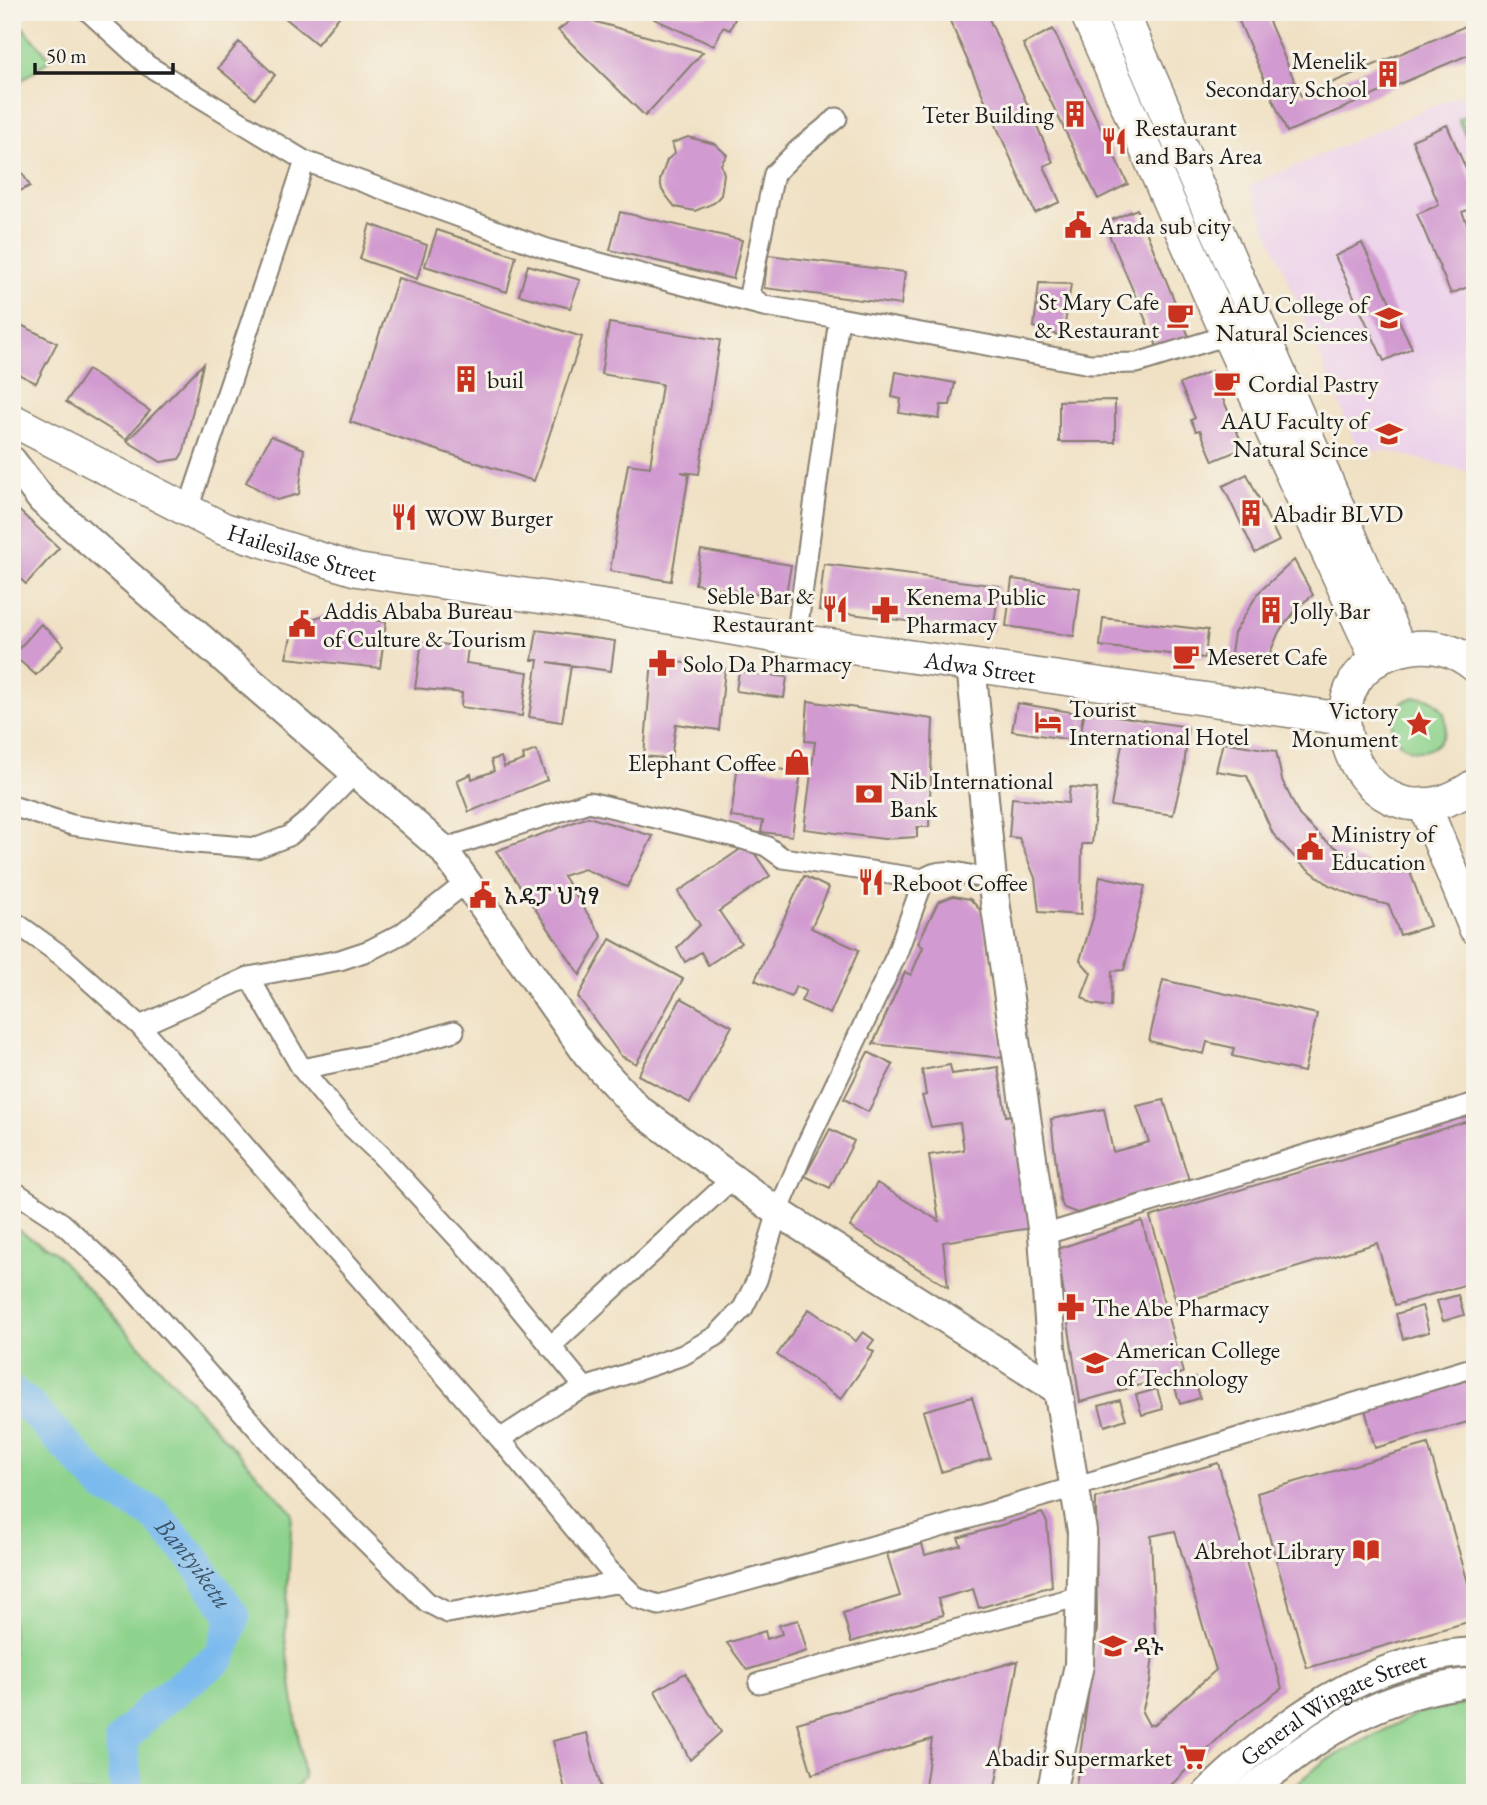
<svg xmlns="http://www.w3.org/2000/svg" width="1487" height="1805" viewBox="0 0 1487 1805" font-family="'EB Garamond','Noto Serif Ethiopic',serif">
<rect width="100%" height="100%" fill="#f7f3e8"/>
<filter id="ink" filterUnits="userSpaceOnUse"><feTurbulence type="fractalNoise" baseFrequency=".0143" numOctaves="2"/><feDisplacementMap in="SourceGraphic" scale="14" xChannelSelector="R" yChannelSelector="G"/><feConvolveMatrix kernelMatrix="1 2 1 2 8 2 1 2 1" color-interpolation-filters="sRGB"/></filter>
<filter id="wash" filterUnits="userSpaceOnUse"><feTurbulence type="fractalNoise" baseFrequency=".00686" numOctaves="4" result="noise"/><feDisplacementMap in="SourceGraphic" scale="28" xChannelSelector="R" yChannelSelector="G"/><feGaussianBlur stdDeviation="1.57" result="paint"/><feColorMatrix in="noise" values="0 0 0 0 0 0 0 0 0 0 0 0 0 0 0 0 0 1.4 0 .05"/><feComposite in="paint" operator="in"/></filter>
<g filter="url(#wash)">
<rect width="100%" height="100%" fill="#f0e1c4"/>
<path fill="#ecd1ea" d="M1475,88V477L1467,471L1388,451L1358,450L1249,186Z"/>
<path fill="#8ed38d" stroke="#557854" stroke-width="2" d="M12,15L51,59L12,87Z
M1475,112V155L1458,119Z
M1392 724a27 27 0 1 1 54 0a27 27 0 1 1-54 0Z
M12,1226L54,1252L292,1512L285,1638L304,1778L292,1793H12Z
M1475,1703V1793H1287L1324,1761L1420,1712Z"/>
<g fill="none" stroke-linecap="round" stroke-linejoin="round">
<path stroke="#7abaee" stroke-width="33" id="s1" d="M12,1393L27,1404L105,1487L153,1513L193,1558L234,1617L221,1656L152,1708L121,1741L127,1793"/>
</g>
<g id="blocks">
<path fill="#d19ad0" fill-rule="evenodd" d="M278,12H343L317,44Z
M482,12H517L515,19Z
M657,12L707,15L738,12L730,30L723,27L714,46L654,19Z
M946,12H986L1053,162L1044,166L1060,202L1035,213Z
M1235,12H1265L1301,96L1475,22V52L1287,132Z
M579,14L589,20L703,52L645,116L558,30Z
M1053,29L1128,184L1098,199L1023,44Z
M239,42L275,75L255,99L218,68Z
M1447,125L1475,190V207L1462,212L1475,242V284L1451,294L1417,214L1439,205L1412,140Z
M688,137L715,144L727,155L721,164L724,174L721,195L714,203L695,211L675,207L662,190L660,180L667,160L675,153L672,143Z
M12,156L30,186L12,195Z
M1137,209L1190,339L1159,351L1104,223Z
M620,212L742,240L733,279L610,250Z
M370,224L427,245L417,279L360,259Z
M437,230L516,256L507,292L425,266Z
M1362,243L1412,348L1384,361L1335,256Z
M768,255L905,272L901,305L764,288Z
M528,265L580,280L570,308L519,295Z
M398,278L582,337L534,481L350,422Z
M1039,283L1071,284L1063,337L1034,327Z
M13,321L57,343L36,383L12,371Z
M609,323L720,340L699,474L681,472L689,474L671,581L610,571L628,464L650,467L662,384L601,374Z
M203,364L184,451L179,459L161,462L127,441Z
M88,370L150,411L126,439L66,402Z
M1211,371L1244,448L1213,461L1200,430L1196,431L1191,420L1195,418L1180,384Z
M896,372L955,383L950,405H941L939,419L899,413L901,399L892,397Z
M1115,400V442H1059V401Z
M271,436L304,449L299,494L277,500L246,482Z
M1247,474L1279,541L1255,553L1223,486Z
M12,504L59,548L26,584L12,572Z
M701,550L791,565L785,599L695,584Z
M1294,560L1313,595L1299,606L1279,632L1265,664L1230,659L1234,633L1258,593Z
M824,564L999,586L993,632L819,610Z
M1012,579L1080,588L1074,636L1006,626Z
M327,614L386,622L380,668L286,658L294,625Z
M1103,618L1208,630L1205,658L1100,646Z
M41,624L64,645L36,675L13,655Z
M537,630L615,641L611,671L548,662L571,666L562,722L529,717L538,660H532Z
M422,641L468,648L466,663L528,672L522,716L461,707L462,693L415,688Z
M652,659L725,668L719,730L676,724L671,759L644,756Z
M739,671L787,677L784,698L736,691Z
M808,701L933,719L929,827H917V837L884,839L804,829L815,742L805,741Z
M1017,703L1083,714L1079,741L1012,731Z
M1085,711L1188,727L1184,768L1173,815L1111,806L1122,744L1080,737Z
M1223,742L1276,751L1282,780L1299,815L1322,838L1348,856L1377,867L1410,872L1430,926L1400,935L1389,905L1359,898L1329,885L1300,863L1273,834L1247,776L1216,771Z
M536,750L547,780L469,812L457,780L471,774L472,779L494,771L491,760L501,757L504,767L524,760L523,755Z
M738,764L801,772L792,836L761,832L763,821L731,817Z
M1070,787L1097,789L1092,844H1082L1081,915L1039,912L1035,878L1019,838L1009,837L1012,798L1068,803Z
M588,817L653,836L627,887L584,869L563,876L602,936L580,975L496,851Z
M748,844L770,876L719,911L741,943L708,965L701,952L685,962L677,948L700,925L678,892Z
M804,876L829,888L811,928L859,950L830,1014L801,1001L806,991L796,986L791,997L755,980Z
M1100,876L1145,886L1124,970L1112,971L1111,1007L1092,1004L1082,997L1091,973L1080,960L1093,918Z
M953,896L970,899L982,912L1004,1058L873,1044L905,972L911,975L923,947L918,943L938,902Z
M610,939L683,979L636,1064L621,1056L578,997Z
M1163,980L1317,1014L1304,1072L1232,1056L1234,1048L1207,1042L1204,1054L1149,1041Z
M681,998L732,1026L690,1103L638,1075Z
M868,1052L893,1065L868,1112L844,1099Z
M950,1065L952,1074L998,1067L1006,1116L1013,1115L1031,1228L943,1242L948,1287L850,1227L877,1183L939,1221L929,1155L964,1150L960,1123L931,1127L922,1096L926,1095L922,1070Z
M1164,1100L1189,1180L1077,1213L1064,1208L1060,1200L1051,1119L1104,1109L1113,1152L1149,1142L1137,1106Z
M1475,1119V1282L1395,1305L1377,1243L1177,1304L1150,1217Z
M830,1129L854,1141L830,1188L805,1176Z
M1142,1221L1183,1373L1080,1402L1057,1249Z
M1458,1295L1464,1315L1443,1321L1437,1301Z
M1422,1306L1429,1332L1403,1339L1396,1314Z
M809,1309L856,1341L863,1332L874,1340L868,1348L874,1352L841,1399L777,1355Z
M1195,1378L1200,1398L1180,1404L1174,1384Z
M1468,1380L1475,1406V1420L1375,1448L1365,1409Z
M1157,1389L1163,1409L1142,1415L1136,1395Z
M972,1397L990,1458L941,1472L923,1411Z
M1120,1400L1126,1419L1105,1426L1099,1406Z
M1428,1444L1475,1607V1620L1307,1668L1257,1493Z
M1218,1463L1282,1688L1231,1726L1163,1793H1075L1097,1629L1096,1498ZM1175,1531L1216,1670L1155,1724L1149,1725L1142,1712L1150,1682L1155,1634L1151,1536Z
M1042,1513L1047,1522L1052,1586L979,1608L973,1589L938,1599L943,1615L851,1642L843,1613L900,1596L887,1554L922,1544L925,1555L961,1545L958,1538Z
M798,1620L807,1651L747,1670L727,1643L765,1631L767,1639L782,1634L779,1625Z
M1018,1661L994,1793H924L932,1739L812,1774L797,1723Z
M685,1673L721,1732L690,1760L655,1691Z
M587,1733L602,1793H566L553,1741Z"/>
</g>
</g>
<g filter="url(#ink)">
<use href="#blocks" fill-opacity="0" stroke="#867e70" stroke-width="2"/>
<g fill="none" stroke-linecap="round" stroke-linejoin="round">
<defs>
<path id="street" d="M89,12L147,65L305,161L187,512
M837,118L799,149L774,174L749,295L764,306L839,318
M305,161L550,250L764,306
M796,640L839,318L1090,364L1137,363L1228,335L1258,320
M12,806L72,825L183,842L257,848L289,836L311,818L356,772
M443,849L589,802L735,837L766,846L783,858L924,879
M12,920L62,956L140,1026L500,1439L608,1569L637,1598L659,1605L927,1531L1475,1367
M249,977L302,1069L342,1118L381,1155L493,1276L585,1388
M140,1026L249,977L340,960L370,950L401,934L468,881
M302,1069L380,1053L454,1031
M12,1190L62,1223L129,1285L303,1480L427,1602L448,1613L621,1582
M1043,1235L1475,1103
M550,1347L732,1179
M500,1439L555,1403L585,1388L683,1355L716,1336L743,1308L757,1280L778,1212L805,1148L896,956L924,879C941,864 970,876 992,880
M759,1683L1080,1596"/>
<g id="secondary">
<path d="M12,461L42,500L443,849L588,1055L638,1109L778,1212L1058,1390"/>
<path d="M971,664L992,880L1043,1235L1051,1348L1082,1531L1079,1665L1051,1793"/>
<path id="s2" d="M1207,1793C1280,1724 1369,1656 1475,1652"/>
<path d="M1248,1793C1319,1733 1381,1692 1475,1682"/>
</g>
<g id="primary">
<path d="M1086,12L1214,305L1377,660"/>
<path d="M1122,12L1400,649"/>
<path id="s3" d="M12,420L224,529L357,570L616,608L796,640L1344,719"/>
<path d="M1475,666C1457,650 1433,644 1410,648C1284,668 1359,867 1475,785"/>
<path d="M1424,804L1475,928"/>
</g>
</defs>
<use href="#street" stroke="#867e70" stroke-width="23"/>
<use href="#secondary" stroke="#867e70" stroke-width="32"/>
<use href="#primary" stroke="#867e70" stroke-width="35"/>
<use href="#street" stroke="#fff" stroke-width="19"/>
<use href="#secondary" stroke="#fff" stroke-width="28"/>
<use href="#primary" stroke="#fff" stroke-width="32"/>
</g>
</g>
<defs>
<symbol id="building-bare" viewBox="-9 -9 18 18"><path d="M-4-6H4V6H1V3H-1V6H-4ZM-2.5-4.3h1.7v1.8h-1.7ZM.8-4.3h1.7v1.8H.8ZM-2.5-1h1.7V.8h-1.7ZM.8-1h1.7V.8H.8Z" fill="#c8321e" stroke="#f7f3e8" stroke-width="2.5" paint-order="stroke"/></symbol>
<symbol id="restaurant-bare" viewBox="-9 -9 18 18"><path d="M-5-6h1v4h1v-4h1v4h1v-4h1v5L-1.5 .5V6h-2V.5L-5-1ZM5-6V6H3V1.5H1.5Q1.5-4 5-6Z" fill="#c8321e" stroke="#f7f3e8" stroke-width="2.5" paint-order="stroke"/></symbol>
<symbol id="civic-bare" viewBox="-9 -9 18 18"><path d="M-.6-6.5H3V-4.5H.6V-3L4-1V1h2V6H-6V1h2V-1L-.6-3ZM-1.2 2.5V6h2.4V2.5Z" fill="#c8321e" stroke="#f7f3e8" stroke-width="2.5" paint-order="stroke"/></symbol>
<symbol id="cafe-bare" viewBox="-9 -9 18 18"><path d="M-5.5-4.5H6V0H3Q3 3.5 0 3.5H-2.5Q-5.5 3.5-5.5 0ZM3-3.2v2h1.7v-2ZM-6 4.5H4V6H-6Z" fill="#c8321e" stroke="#f7f3e8" stroke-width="2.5" paint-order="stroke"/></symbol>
<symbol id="university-bare" viewBox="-9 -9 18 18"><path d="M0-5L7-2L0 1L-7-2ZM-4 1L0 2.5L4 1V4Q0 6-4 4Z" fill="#c8321e" stroke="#f7f3e8" stroke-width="2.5" paint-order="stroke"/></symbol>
<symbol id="pharmacy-bare" viewBox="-9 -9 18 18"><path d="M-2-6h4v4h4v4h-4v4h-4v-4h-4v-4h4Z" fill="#c8321e" stroke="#f7f3e8" stroke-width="2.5" paint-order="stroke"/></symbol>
<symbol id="hotel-bare" viewBox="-9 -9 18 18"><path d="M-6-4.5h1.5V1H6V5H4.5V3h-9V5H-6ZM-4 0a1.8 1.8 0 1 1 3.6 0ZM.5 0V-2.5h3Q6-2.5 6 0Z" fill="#c8321e" stroke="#f7f3e8" stroke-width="2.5" paint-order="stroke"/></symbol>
<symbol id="sight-bare" viewBox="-9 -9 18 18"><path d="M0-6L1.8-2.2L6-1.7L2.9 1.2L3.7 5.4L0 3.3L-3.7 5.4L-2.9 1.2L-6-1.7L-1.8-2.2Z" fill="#c8321e" stroke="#f7f3e8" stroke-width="2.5" paint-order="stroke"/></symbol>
<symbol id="shop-bare" viewBox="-9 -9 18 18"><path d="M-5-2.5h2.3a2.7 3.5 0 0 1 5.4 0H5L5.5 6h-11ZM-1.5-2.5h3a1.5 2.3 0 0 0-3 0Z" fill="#c8321e" stroke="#f7f3e8" stroke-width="2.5" paint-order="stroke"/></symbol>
<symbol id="bank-bare" viewBox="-9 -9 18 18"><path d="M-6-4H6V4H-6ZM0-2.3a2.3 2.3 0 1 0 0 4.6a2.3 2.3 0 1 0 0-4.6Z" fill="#c8321e" stroke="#f7f3e8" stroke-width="2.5" paint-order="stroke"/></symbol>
<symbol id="library-bare" viewBox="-9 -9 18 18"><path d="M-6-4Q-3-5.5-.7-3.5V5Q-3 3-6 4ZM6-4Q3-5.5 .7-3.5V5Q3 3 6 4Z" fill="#c8321e" stroke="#f7f3e8" stroke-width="2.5" paint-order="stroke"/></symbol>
<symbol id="school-bare" viewBox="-9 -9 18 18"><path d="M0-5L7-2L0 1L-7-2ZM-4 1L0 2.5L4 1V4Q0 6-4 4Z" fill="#c8321e" stroke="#f7f3e8" stroke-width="2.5" paint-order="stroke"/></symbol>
<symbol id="supermarket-bare" viewBox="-9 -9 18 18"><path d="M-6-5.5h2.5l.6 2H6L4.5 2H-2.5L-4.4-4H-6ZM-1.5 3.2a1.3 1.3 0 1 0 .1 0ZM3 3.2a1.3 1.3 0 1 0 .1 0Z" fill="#c8321e" stroke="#f7f3e8" stroke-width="2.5" paint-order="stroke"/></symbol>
</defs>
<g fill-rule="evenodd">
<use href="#building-bare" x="1369" y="55" width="38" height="38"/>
<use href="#building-bare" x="1056" y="95" width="38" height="38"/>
<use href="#restaurant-bare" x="1095" y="122" width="38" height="38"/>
<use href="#civic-bare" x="1059" y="206" width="38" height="38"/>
<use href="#cafe-bare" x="1161" y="296" width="38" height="38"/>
<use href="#university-bare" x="1370" y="299" width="38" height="38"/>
<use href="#building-bare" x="447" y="360" width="38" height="38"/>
<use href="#cafe-bare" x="1208" y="364" width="38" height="38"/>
<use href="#university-bare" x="1370" y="415" width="38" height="38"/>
<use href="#building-bare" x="1232" y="494" width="38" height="38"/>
<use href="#restaurant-bare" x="385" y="498" width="38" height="38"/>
<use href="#restaurant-bare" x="816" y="590" width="38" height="38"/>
<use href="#pharmacy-bare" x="866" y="591" width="38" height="38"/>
<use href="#building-bare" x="1252" y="591" width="38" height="38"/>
<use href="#civic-bare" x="283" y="605" width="38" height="38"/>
<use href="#cafe-bare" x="1167" y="637" width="38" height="38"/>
<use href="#pharmacy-bare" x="643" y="644" width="38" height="38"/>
<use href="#hotel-bare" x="1029" y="703" width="38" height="38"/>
<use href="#sight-bare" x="1400" y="705" width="38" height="38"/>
<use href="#shop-bare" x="778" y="743" width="38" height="38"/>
<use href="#bank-bare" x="850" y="775" width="38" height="38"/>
<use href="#civic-bare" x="1291" y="828" width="38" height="38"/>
<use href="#restaurant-bare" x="852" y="863" width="38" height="38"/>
<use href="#civic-bare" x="464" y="876" width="38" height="38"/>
<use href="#pharmacy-bare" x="1052" y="1288" width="38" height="38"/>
<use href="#university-bare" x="1076" y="1344" width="38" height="38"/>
<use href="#library-bare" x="1347" y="1531" width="38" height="38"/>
<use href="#school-bare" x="1094" y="1627" width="38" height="38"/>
<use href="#supermarket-bare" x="1174" y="1738" width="38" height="38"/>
</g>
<g text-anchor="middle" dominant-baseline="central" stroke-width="6" stroke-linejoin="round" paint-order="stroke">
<g font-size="24" fill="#1c1c1c" stroke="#f7f3e8" text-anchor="start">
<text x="1367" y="60" text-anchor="end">Menelik<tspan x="1367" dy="28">Secondary School</tspan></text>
<text x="1054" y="114" text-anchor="end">Teter Building</text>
<text x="1135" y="127">Restaurant<tspan x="1135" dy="28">and Bars Area</tspan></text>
<text x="1099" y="225">Arada sub city</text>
<text x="1159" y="301" text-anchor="end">St Mary Cafe<tspan x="1159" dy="28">&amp; Restaurant</tspan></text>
<text x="1368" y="304" text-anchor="end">AAU College of<tspan x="1368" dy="28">Natural Sciences</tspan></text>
<text x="487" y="379">buil</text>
<text x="1248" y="383">Cordial Pastry</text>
<text x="1368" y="420" text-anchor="end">AAU Faculty of<tspan x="1368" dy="28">Natural Scince</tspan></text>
<text x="1272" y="513">Abadir BLVD</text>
<text x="425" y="517">WOW Burger</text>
<text x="814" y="595" text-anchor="end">Seble Bar &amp;<tspan x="814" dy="28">Restaurant</tspan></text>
<text x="906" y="596">Kenema Public<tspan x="906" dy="28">Pharmacy</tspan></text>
<text x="323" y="610">Addis Ababa Bureau<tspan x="323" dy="28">of Culture &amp; Tourism</tspan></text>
<text x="1292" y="610">Jolly Bar</text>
<text x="1207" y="656">Meseret Cafe</text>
<text x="683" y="663">Solo Da Pharmacy</text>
<text x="1069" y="708">Tourist<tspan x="1069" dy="28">International Hotel</tspan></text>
<text x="1398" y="710" text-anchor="end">Victory<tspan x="1398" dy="28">Monument</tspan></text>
<text x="776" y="762" text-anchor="end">Elephant Coffee</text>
<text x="890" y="780">Nib International<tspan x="890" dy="28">Bank</tspan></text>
<text x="1331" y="833">Ministry of<tspan x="1331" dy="28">Education</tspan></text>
<text x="892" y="882">Reboot Coffee</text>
<text x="504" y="895">አዴፓ ህንፃ</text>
<text x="1092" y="1307">The Abe Pharmacy</text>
<text x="1116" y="1349">American College<tspan x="1116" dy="28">of Technology</tspan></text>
<text x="1345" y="1550" text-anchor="end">Abrehot Library</text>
<text x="1134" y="1646">ዳኑ</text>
<text x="1172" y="1757" text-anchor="end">Abadir Supermarket</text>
</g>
<g font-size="24" fill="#1c1c1c" stroke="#f7f3e8">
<text stroke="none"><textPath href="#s3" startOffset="320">Hailesilase Street</textPath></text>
<text stroke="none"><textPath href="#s3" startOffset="1008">Adwa Street</textPath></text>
<text stroke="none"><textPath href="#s2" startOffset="154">General Wingate Street</textPath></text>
</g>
<g font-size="26" font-style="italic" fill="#3d5366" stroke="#f7f3e8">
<text stroke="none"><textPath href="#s1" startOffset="252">Bantyiketu</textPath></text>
</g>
</g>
<rect width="1487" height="1805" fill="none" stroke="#f7f3e8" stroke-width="42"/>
<path d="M35 63v10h138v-10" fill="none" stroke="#1c1c1c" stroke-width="3.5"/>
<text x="46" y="63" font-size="21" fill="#1c1c1c" stroke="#f7f3e8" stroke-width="5" paint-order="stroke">50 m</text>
</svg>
